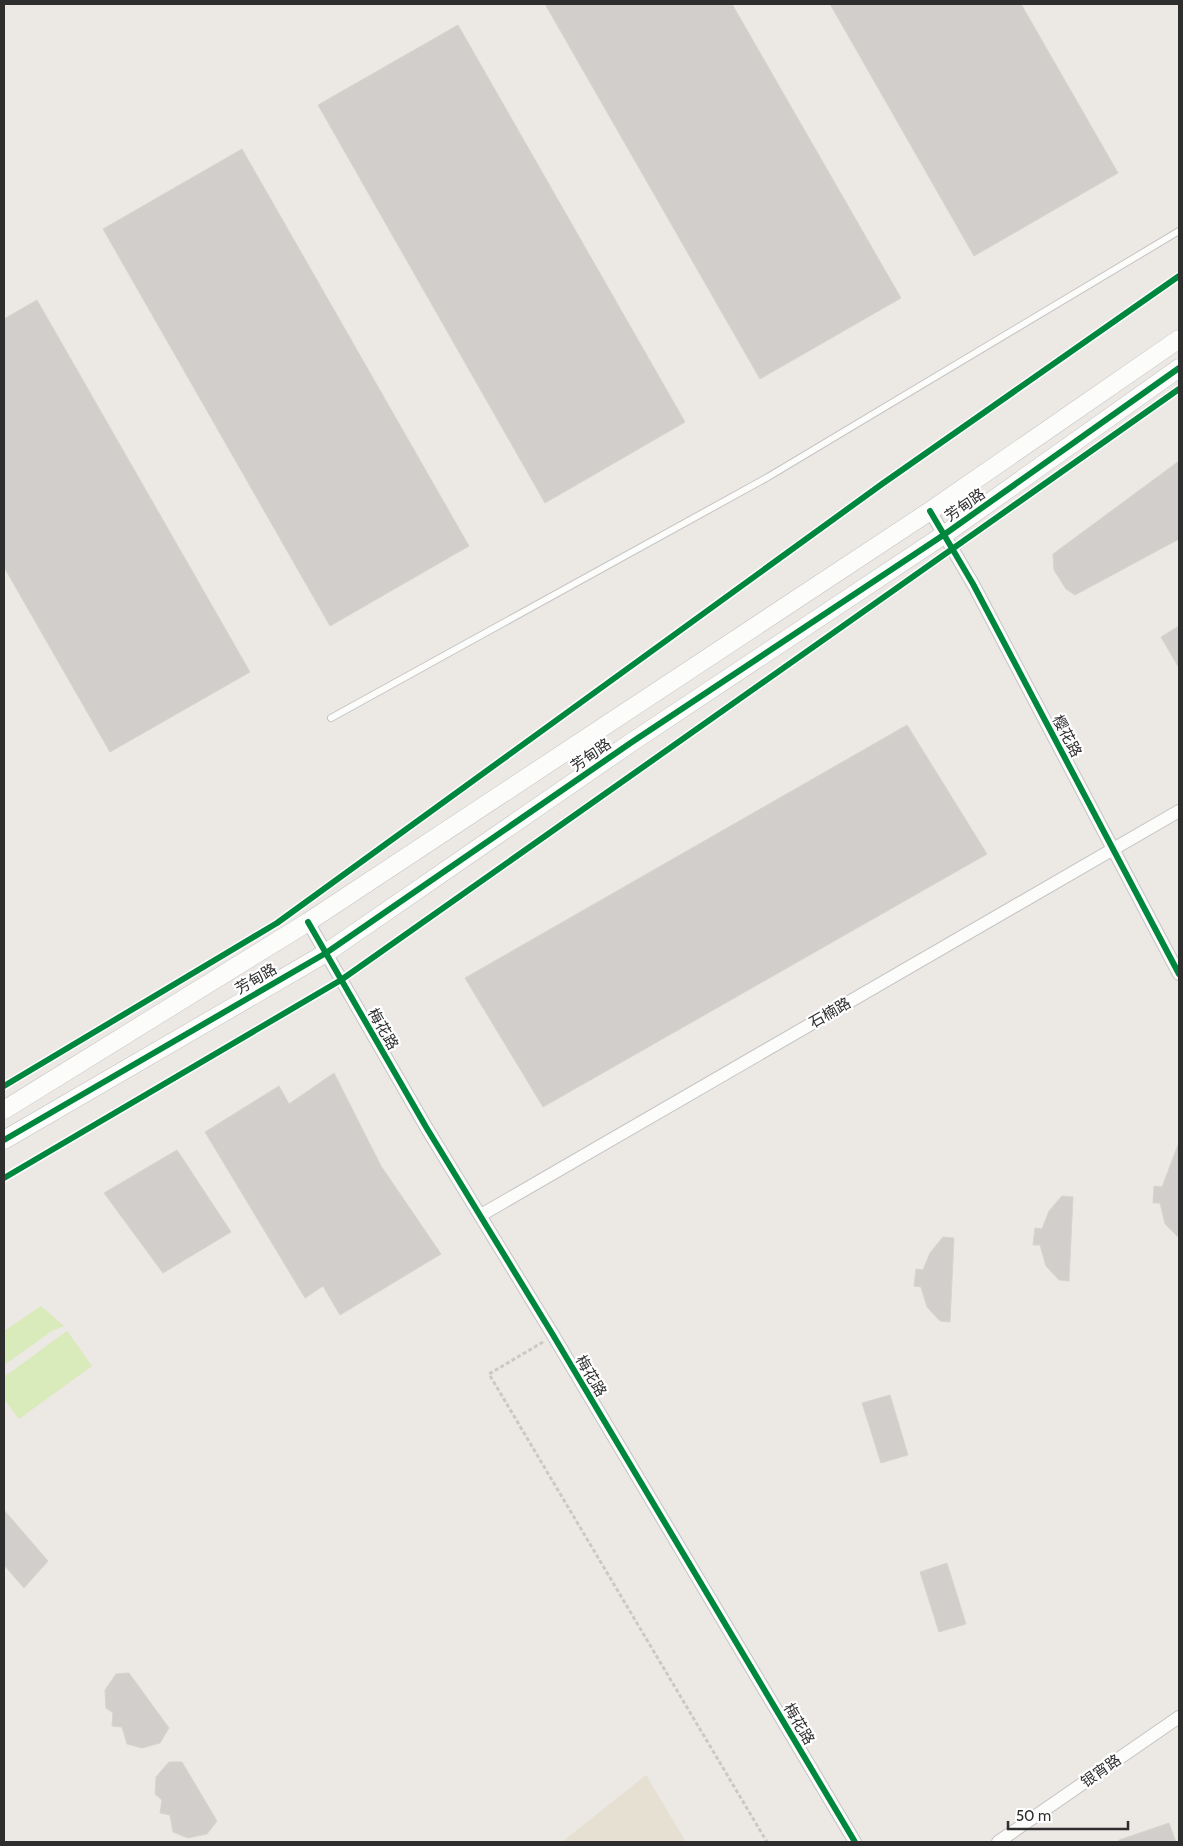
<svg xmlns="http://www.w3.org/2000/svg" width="1183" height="1846" viewBox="0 0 1183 1846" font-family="Cabin,'Noto Sans SC',sans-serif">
<rect width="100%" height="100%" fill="#ece8e4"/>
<path fill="#e6e0d3" d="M646,1775L686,1842H562Z"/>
<path fill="#d9eabb" d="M41,1306L64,1326L52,1331L4,1365V1331Z
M67,1331L92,1366L19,1419L4,1399V1377Z"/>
<path fill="#d1cecb" stroke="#d7d4d0" d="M545,4H732L901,298L760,379Z
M830,4H1021L1118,173L974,256Z
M458,25L685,422L545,503L318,105Z
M242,149L469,546L330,626L103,229Z
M37,300L250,672L110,752L4,567V319Z
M1179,461V539L1075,595L1066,589L1054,570L1053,554Z
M1179,626V668L1161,637Z
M907,725L987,854L543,1107L465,978Z
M334,1073L381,1166L441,1254L340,1315L323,1286L305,1298L205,1132L279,1086L289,1104Z
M1178,1145H1179V1238L1165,1224L1160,1203H1153L1154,1186L1162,1187Z
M177,1150L231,1232L163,1273L104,1193Z
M1062,1196L1073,1197L1069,1281L1059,1280L1046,1266L1040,1245H1033L1035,1228L1042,1229L1049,1211Z
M943,1237L954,1238L950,1322L940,1321L927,1307L921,1287L914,1286L916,1269L923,1270L930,1253Z
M890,1395L908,1455L881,1463L862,1403Z
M4,1510L48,1561L24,1588L4,1565Z
M947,1563L966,1624L939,1632L920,1572Z
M129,1673L169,1728L160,1743L142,1748L127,1744L122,1727L112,1726L113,1713L106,1708L105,1690L116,1674Z
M169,1762H182L217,1821L207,1834L188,1838L173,1832L170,1815L160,1813L162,1800L155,1794L156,1777Z
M1169,1823L1176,1842H1119V1840Z"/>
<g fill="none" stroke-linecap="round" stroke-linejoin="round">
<defs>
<path id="service" d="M331,718L768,477L1179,231"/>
<path id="minor" d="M930,511L973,584L1179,974
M308,922L426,1127L553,1335L855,1842
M481,1215L1179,811
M998,1842L1179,1717"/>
<path id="secondary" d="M4,1110L308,922L930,511L1179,339
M4,1140L326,953L632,742L945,534L1179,368"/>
</defs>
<use href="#service" stroke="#c5c4c5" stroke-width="8"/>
<use href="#minor" stroke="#c5c4c5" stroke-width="14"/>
<use href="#secondary" stroke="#c5c4c5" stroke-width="19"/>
<path stroke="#c9c9c8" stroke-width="3" stroke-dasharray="4 2.5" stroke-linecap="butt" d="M543,1342L489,1374L767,1842"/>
<use href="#service" stroke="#fcfcfb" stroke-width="6"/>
<use href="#minor" stroke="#fcfcfb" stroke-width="12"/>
<use href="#secondary" stroke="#fcfcfb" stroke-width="18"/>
<defs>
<path id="cycleway" d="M930,511L973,584L1179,974
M308,922L426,1127L553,1335L855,1842
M4,1086L277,923L882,484L1179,276
M4,1140L326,953L632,742L945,534L1179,368
M4,1178L341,980L1179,389"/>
</defs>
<use href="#cycleway" stroke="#fff" stroke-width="9"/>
<use href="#cycleway" stroke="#00873e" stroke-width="6"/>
</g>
<g text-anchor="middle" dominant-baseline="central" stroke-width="4.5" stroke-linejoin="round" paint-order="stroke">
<g font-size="15" fill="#2e2e2e" stroke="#fff">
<text transform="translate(965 505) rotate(-35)">芳甸路</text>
<text transform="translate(1067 736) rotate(62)">樱花路</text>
<text transform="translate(591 755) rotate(-35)">芳甸路</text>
<text transform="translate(256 979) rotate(-30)">芳甸路</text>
<text transform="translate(830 1013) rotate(-30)">石楠路</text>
<text transform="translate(383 1029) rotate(60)">梅花路</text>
<text transform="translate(591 1376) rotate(59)">梅花路</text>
<text transform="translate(799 1724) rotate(59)">梅花路</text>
<text transform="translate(1101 1771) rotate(-35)">银宵路</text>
</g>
</g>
<rect width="1183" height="1846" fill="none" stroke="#2e2e2e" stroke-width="10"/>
<path d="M1008 1821v8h120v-8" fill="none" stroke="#2e2e2e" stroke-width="2.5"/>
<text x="1016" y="1821" font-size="15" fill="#2e2e2e" stroke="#ffffff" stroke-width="4" paint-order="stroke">50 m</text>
</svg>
